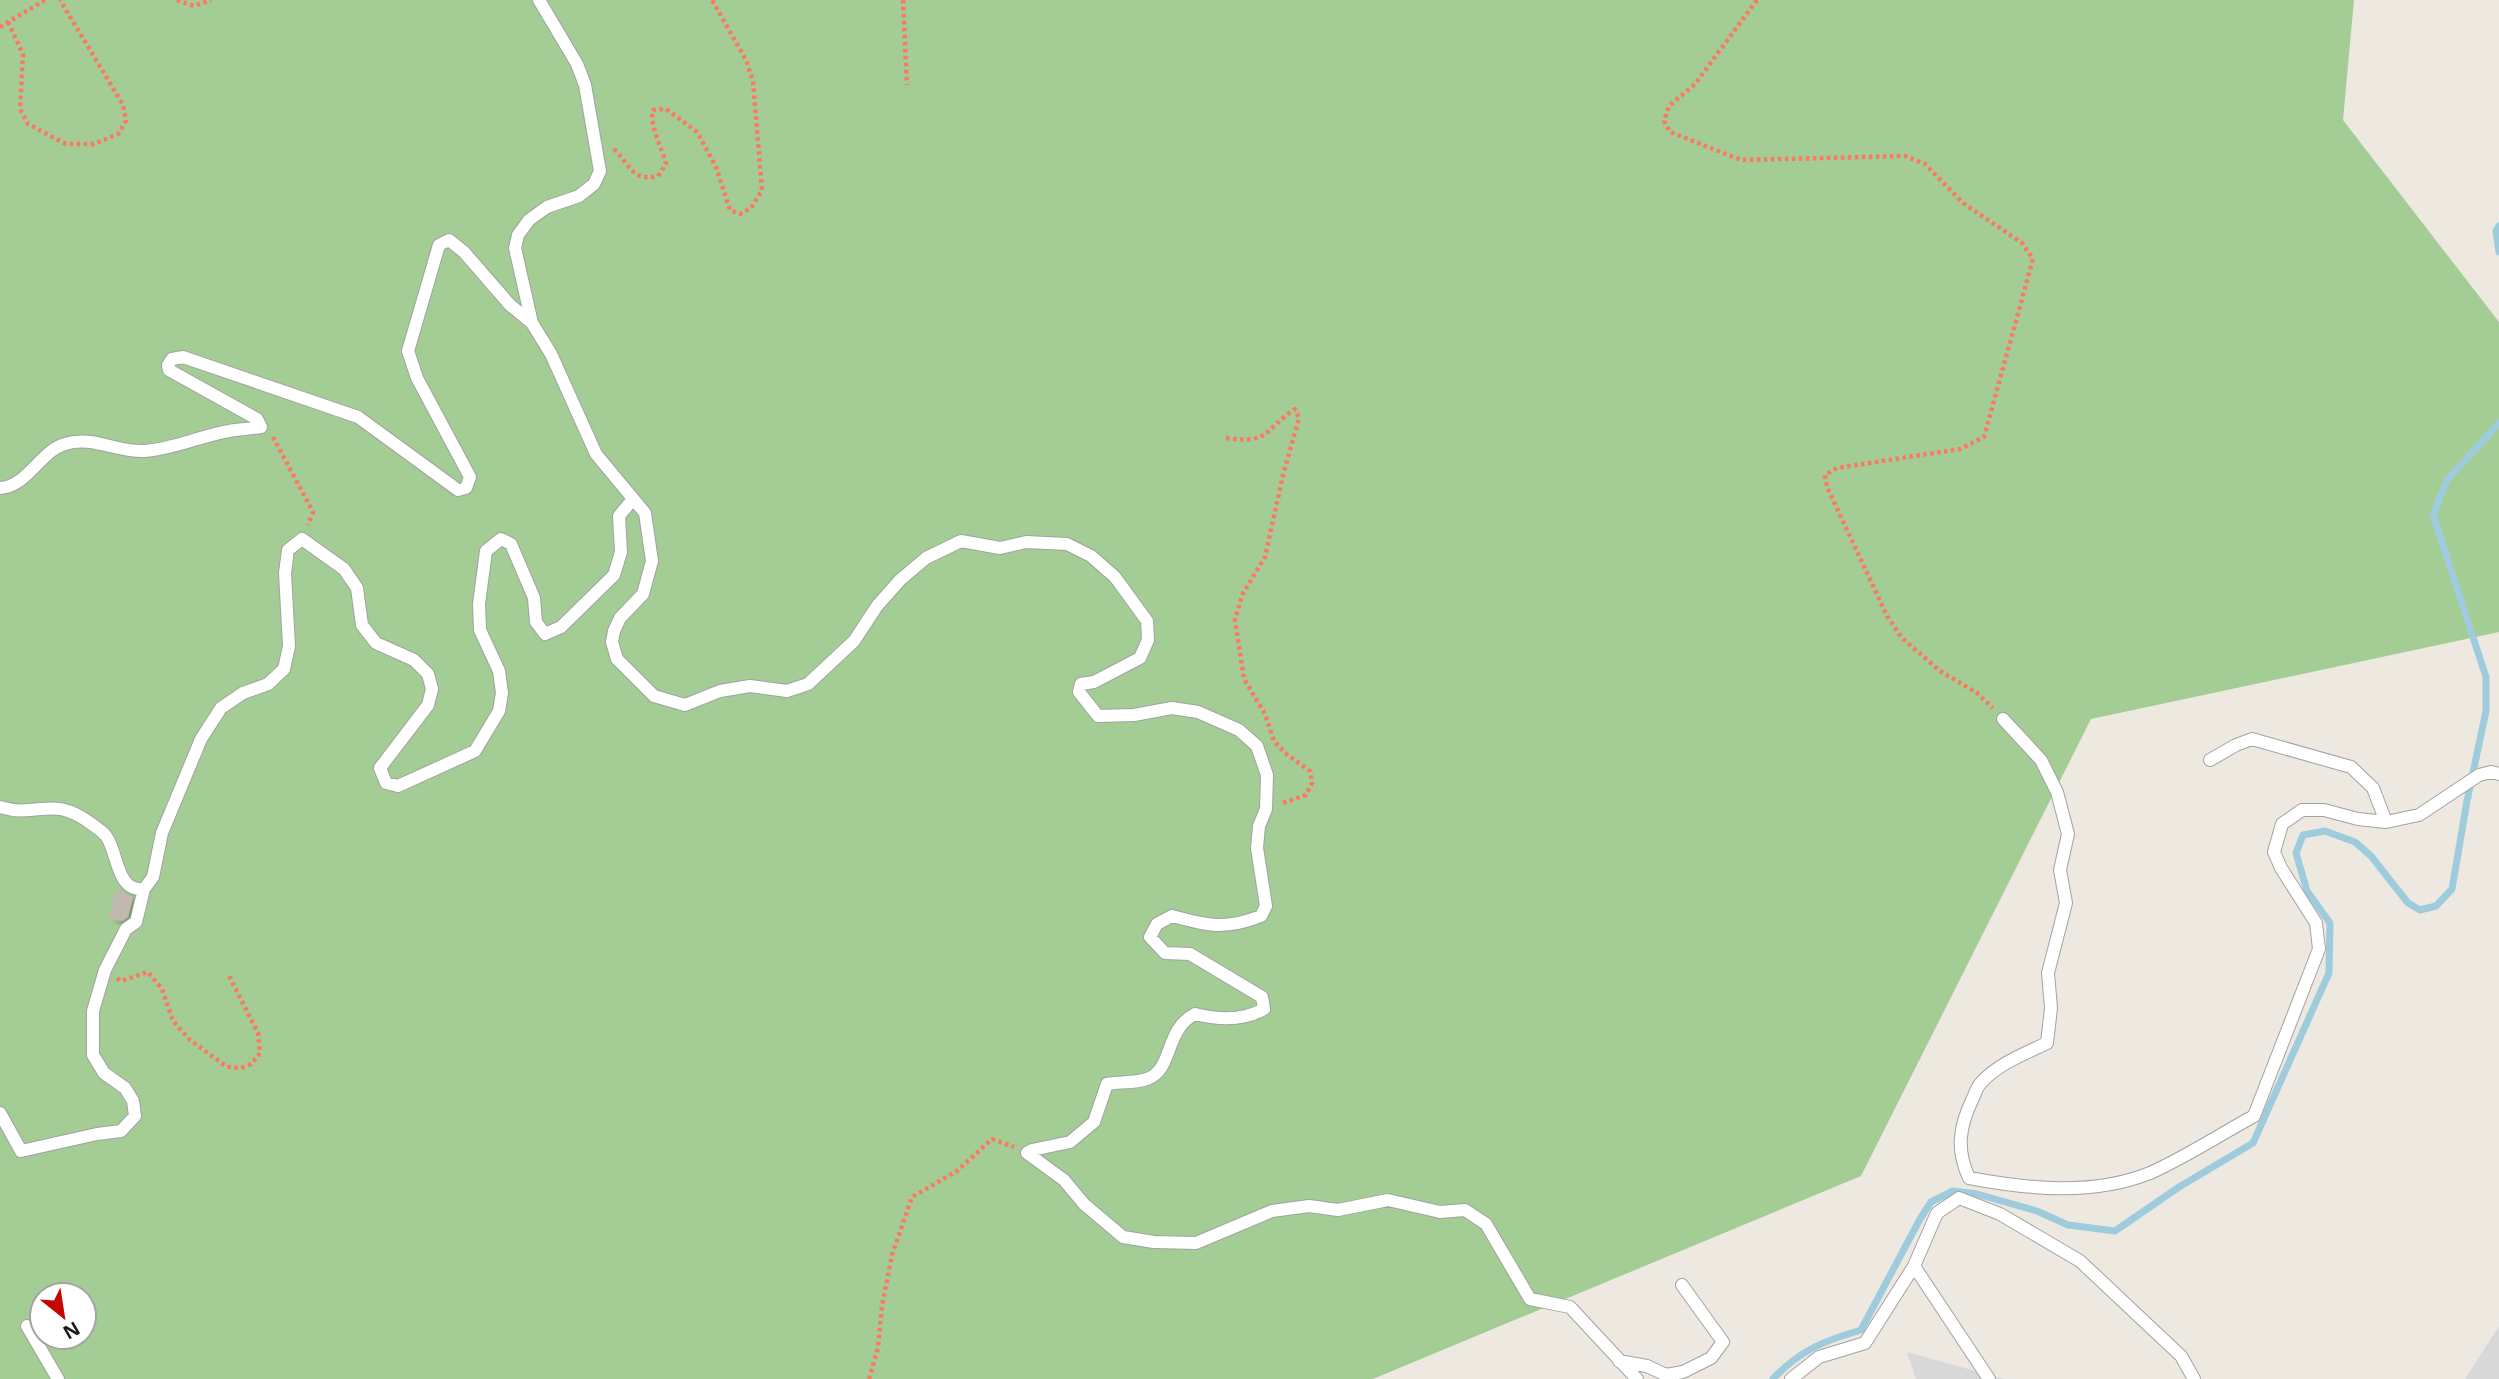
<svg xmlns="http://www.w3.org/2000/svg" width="2499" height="1379" viewBox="0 0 2499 1379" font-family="'Noto Sans',sans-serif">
<defs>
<filter id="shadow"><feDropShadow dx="7" dy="4" stdDeviation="3.5" flood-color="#0004"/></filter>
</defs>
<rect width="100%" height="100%" fill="#ede9e0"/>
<path fill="#d9d8d8" d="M2499,1326V1379H2465Z
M1907,1352L2004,1379H1916Z"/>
<path fill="#a3cd94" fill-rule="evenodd" d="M0,0H2354L2343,120L2499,322V632L2091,719L1861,1176L1373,1379H0ZM42,1295H84V1337H42Z"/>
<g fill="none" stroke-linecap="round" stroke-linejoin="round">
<path stroke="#9fccdc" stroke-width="7" d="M2499,226L2496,231L2499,252
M1773,1379C1800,1350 1824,1341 1861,1330L1920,1219L1931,1202L1953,1191L1977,1194L2037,1211L2068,1225L2115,1231L2179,1187L2253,1143L2329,973L2330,923L2307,891L2296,853L2303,835L2325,831L2355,842L2371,856L2408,903L2420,910L2436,906L2452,889L2467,801L2486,711V677L2433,515L2447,480L2499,423"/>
</g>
<path fill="#c2b8b0" filter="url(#shadow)" d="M116,889L133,897L128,917L122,921L109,919Z"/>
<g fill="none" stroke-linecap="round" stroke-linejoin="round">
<defs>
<path id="lane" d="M539,0L577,64L585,85L600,171L594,184L579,196L547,207L529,220L518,235L515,248L532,323L551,354L596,454L645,513L652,561L643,594L620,618L614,631L612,642L617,659L654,696L685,705L720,691L750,686L787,691L808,684L854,641L877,606L900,580L926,558L961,541L1000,548L1026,542L1067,544L1091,556L1115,577L1147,621L1148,640L1140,658L1094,682L1081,684L1079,692L1098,716L1134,715L1172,708L1198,712L1239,730L1257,746L1267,775L1266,809L1259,826L1257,848L1266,906L1261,916C1225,930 1209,926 1172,916L1157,924L1150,937L1165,953L1190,954L1262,997L1264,1009C1243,1021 1219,1020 1195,1014C1164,1030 1174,1069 1147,1079C1136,1083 1119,1082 1107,1084L1094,1122L1070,1142L1032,1150L1027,1153L1064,1180L1084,1204L1123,1237L1154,1242L1196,1243L1272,1211L1309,1206L1338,1210L1388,1200L1440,1212L1465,1210L1486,1224L1530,1299L1570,1307L1637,1379
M0,488C27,487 40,451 65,444C92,435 118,453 145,451C174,449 200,436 229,431C239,429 250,429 261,427L257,419L169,370L168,365L172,359L183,357L358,417L458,490L466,488L470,477L417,378L408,351L439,245L449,240L464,252L510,305L532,323
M2210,760L2236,745L2252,739L2351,767L2373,788L2386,822
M0,807C39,819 52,793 93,825C97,828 103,832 106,836C118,851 116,893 144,889L153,877L162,833L201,739L221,708L243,693L268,684L284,669L289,646L285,573L288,550L302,539L344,569L357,588L362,625L376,643L414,660L428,674L432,689L428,705L380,768L386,783L398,786L475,751L499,711L502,693L499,671L480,630L479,604L486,551L501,539L511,544L534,598L536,622L545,634L561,627L614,575L621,552L619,516L633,499
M0,1113L21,1151L97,1134L121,1131L135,1116L133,1101L125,1088L104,1073L93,1055V1011L105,970L126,929L136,922L144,889
M1969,1178C2028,1189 2093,1196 2150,1173C2184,1158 2221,1134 2254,1116L2319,949L2316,923L2281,868L2274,852L2282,824L2302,810H2324L2358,819L2386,822L2419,815L2479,775L2491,772L2499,774
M1969,1178C1956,1149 1959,1127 1973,1098C1975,1094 1977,1087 1980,1084C1997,1064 2024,1054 2047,1043L2051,1008L2048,973L2066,903L2060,870L2068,834L2057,792L2041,760L2003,719
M1914,1266L1989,1379
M27,1326L58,1379
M1619,1361L1647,1366L1666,1375L1683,1372L1711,1358L1723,1342L1682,1285
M1791,1379L1819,1357L1865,1343L1914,1266L1937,1213L1959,1198L2000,1214L2080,1261L2181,1356L2194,1379"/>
</defs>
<use href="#lane" stroke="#a2a2a2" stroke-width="14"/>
<path stroke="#fc7863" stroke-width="4.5" stroke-dasharray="3.5 3.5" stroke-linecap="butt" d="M177,0L194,6L211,0
M903,0L907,85
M1757,0L1695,84L1669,106L1664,121L1670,132L1741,160L1905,156L1925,164L1963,203L2022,243L2033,259L1984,437L1960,449L1837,468L1825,475L1827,487L1887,616L1902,638L1940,671L1977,693L1993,708
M8,22L23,54L20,109L28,124L66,144H94L118,134L126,121L123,105L60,0
M0,27L45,0
M614,149C630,164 631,182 658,176L666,164C662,148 649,125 653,110L666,109L697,132L716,167L730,210L740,214L751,208L762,190L753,81L746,60L712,0
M273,437L313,512L308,525
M1226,438C1271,444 1262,431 1295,409L1299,418L1283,475L1265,557L1242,595L1235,620L1244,679L1265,714L1274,741L1285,753L1310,771L1312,783L1306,795L1280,804
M117,978L121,981L148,972L162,989L173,1021L190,1040L227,1067L241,1068L251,1064L260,1053L258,1033L228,974
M869,1379L878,1348L882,1306L892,1255L912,1197L957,1171L992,1139L1014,1147"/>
<use href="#lane" stroke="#fff" stroke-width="12"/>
</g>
<g transform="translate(63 1316) rotate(150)"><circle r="33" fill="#ffffff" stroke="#a4a4a4" stroke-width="2"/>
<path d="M0-5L12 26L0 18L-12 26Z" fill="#c60700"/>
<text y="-10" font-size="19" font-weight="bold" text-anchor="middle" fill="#1b1b1b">N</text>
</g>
</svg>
